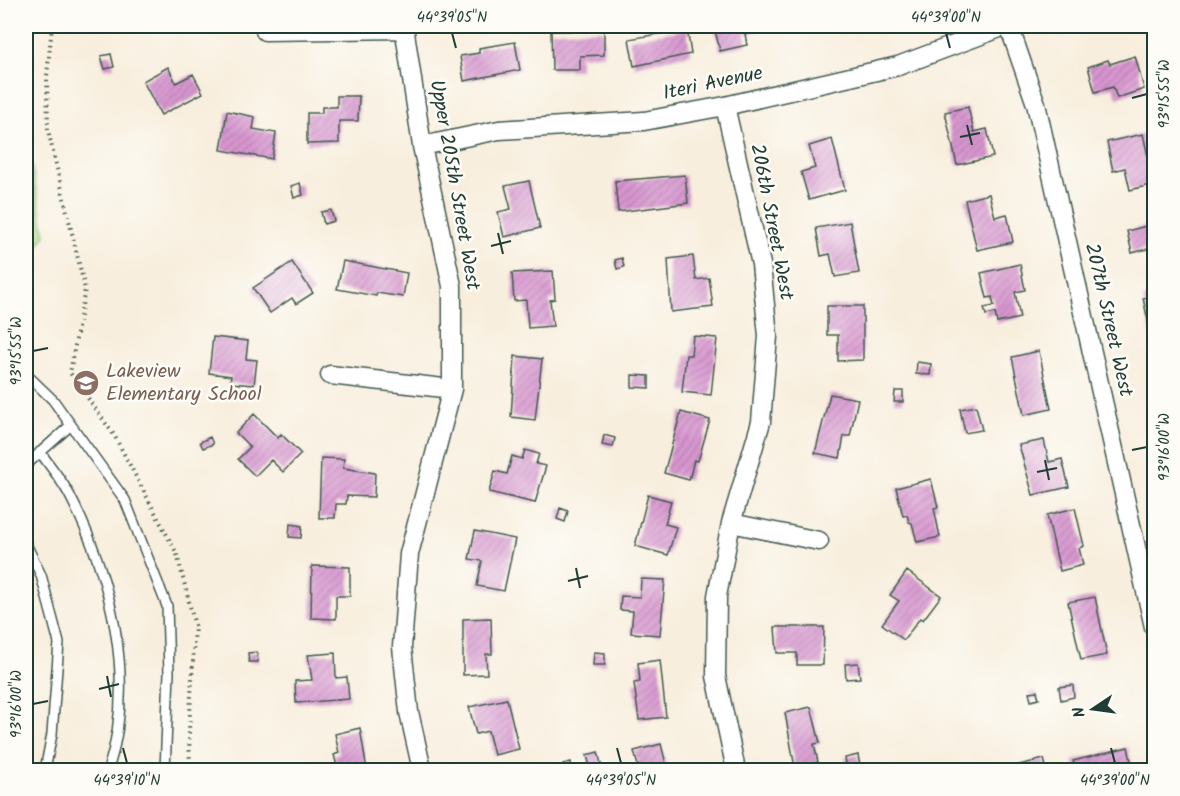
<svg xmlns="http://www.w3.org/2000/svg" width="1180" height="796" viewBox="0 0 1180 796" font-family="Kalam,sans-serif">
<defs>
<pattern id="building-hatch" width="6" height="6" patternUnits="userSpaceOnUse" patternTransform="scale(1.5)"><rect width="6" height="6" fill="#d896d0"/><path d="M-1 1l2-2M0 6l6-6M5 7l2-2" fill="none" stroke="#af7caa"/></pattern>
</defs>
<rect width="100%" height="100%" fill="#fdfcf7"/>
<filter id="ink" filterUnits="userSpaceOnUse"><feTurbulence type="fractalNoise" baseFrequency=".0167" numOctaves="2"/><feDisplacementMap in="SourceGraphic" scale="12" xChannelSelector="R" yChannelSelector="G"/><feConvolveMatrix kernelMatrix="1 2 1 2 8 2 1 2 1" color-interpolation-filters="sRGB"/></filter>
<filter id="wash" filterUnits="userSpaceOnUse"><feTurbulence type="fractalNoise" baseFrequency=".008" numOctaves="4" result="noise"/><feDisplacementMap in="SourceGraphic" scale="24" xChannelSelector="R" yChannelSelector="G"/><feGaussianBlur stdDeviation="1.35" result="paint"/><feColorMatrix in="noise" values="0 0 0 0 0 0 0 0 0 0 0 0 0 0 0 0 0 1.4 0 .05"/><feComposite in="paint" operator="in"/></filter>
<g filter="url(#wash)">
<rect width="100%" height="100%" fill="#f8eedd"/>
<path fill="#aed883" stroke="#668a5c" stroke-width="1.5" d="M26,138L45,235L32,255L26,257Z"/>
<g id="blocks">
<path fill="url(#building-hatch)" d="M714,26H767L768,29L745,34L747,45L720,51Z
M792,26H822V27L794,32Z
M687,29L691,54L634,66L629,39Z
M604,30V55L580,56V70H552L551,31Z
M515,42L520,70L464,81L460,56L479,53V48Z
M111,54L114,67L105,69L101,56Z
M1135,56L1144,89L1117,98L1113,87L1095,92L1088,67L1108,60L1110,64Z
M168,67L176,83L193,74L203,93L161,115L143,81Z
M337,96H359L358,121H339V143L307,144V113H322V107H337Z
M968,107L974,132L987,129L993,157L957,165L945,112Z
M227,111L255,117L253,129L276,133L272,159L221,150Z
M1143,134L1154,184L1130,190L1125,168L1113,171L1107,142Z
M832,139L845,190L809,200L801,172L815,168L809,146Z
M685,175L688,203L618,212L615,181Z
M529,181L540,228L504,237L498,212L511,209L505,186Z
M300,183L303,195L294,198L291,186Z
M989,194L995,217L1007,214L1013,242L977,250L965,200Z
M331,210L334,221L324,224L321,212Z
M850,222L859,273L835,277L830,254L821,256L816,228Z
M1150,225V228L1154,227V258L1151,248L1132,253L1127,231Z
M693,256L696,280L709,278L713,307L671,312L668,259Z
M622,258L624,267L617,269L615,260Z
M343,261L407,273L403,297L377,293L376,296L337,289Z
M292,262L313,293L296,304L292,298L270,313L253,288Z
M1020,264L1025,290L1015,292L1020,318L997,323L995,313L986,315L984,308L994,306L992,297L987,298L981,273Z
M553,271L555,299L550,300L553,326L528,328L526,300L514,301L512,273Z
M1154,296V348L1143,298Z
M827,306H863V360L838,361V335H827Z
M693,336L717,338L711,395L682,392L686,355H691Z
M213,337L248,341L246,359L257,360L254,385L230,383L231,376L209,373Z
M1039,351L1051,409L1024,415L1012,357Z
M515,356L542,359L535,420L511,417Z
M917,362L931,364L930,375L916,374Z
M632,375L649,376V388L632,387Z
M895,391H903V402H894Z
M830,394L858,399L850,436H844L840,458L815,453Z
M976,406L982,430L965,433L960,409Z
M681,412L710,420L698,461L694,460L689,480L664,473Z
M254,414L278,438L281,434L301,454L283,472L271,460L255,476L238,459L250,447L236,433Z
M604,435L615,438L613,447L602,445Z
M210,437L213,444L203,448L200,442Z
M1044,440L1049,462L1062,459L1069,487L1033,495L1019,445Z
M525,450L539,454L536,464L546,466L535,503L489,492L495,471L507,474L512,456L522,459Z
M321,458L344,459L343,468L375,473L374,497L347,496L346,504H336L335,518H319Z
M931,479L938,507L934,508L940,537L917,542L912,523L909,522L907,515L903,516L896,488Z
M648,495L671,501L665,524L676,527L668,555L635,546Z
M560,508L568,511L565,522L557,519Z
M1075,508L1084,546L1079,548L1083,565L1060,571L1047,515Z
M290,524L302,526L301,538L289,537Z
M475,531L515,539L504,591L477,586L482,561L469,559Z
M312,566L350,567V596H336V619L311,618Z
M907,571L941,596L923,620L920,618L904,640L882,624L899,601L890,595Z
M641,579L665,580L660,635L631,633L633,611L620,610L621,596L640,597Z
M1095,597L1107,655L1081,660L1068,602Z
M491,618L492,654H486L487,674L463,675V619Z
M775,627H824L823,665H797V653H777Z
M257,652L258,662H249L248,653Z
M594,652L605,653V665H593Z
M335,653L336,678L347,677L349,699L296,703L295,681L312,680L308,655Z
M660,660L666,717L639,720L634,683L640,682L638,663Z
M858,663L860,678L846,679L845,664Z
M1073,685L1074,697L1061,700L1059,687Z
M1037,691L1039,699L1031,701L1029,692Z
M507,699L519,749L494,755L488,731L476,734L469,707Z
M811,707L820,743L814,744L818,762L795,768L785,713Z
M360,728L367,770H338L334,755L339,753L335,734Z
M661,744L667,768L679,766L680,770H639L634,751Z
M1128,747L1133,770H1076L1073,761Z
M598,752L601,764L590,767L587,755Z
M858,755L860,766L847,769L845,758Z
M1044,759L1047,770H999Z
M571,762L572,769L565,770L563,764Z"/>
</g>
</g>
<g filter="url(#ink)">
<use href="#blocks" fill-opacity="0" stroke="#40584d" stroke-width="1.5"/>
<g fill="none" stroke-linecap="round" stroke-linejoin="round">
<defs>
<path id="service" d="M26,374L53,400L125,500L167,606L169,673L165,770
M40,452C50,466 61,479 69,494C111,575 137,681 108,770
M26,465L71,425
M26,544L41,575L59,643L52,734L45,770"/>
<path id="minor" d="M404,26L422,146L452,286V389L409,554L402,647L409,712L422,770
M1009,26L1036,104L1154,627
M265,31L404,29
M725,106L761,264L768,336L761,422L731,523L717,596L716,676L736,770
M422,146L499,130L644,121L725,106L898,66L1005,26
M330,375L452,389
M731,523L819,541"/>
</defs>
<use href="#service" stroke="#40584d" stroke-width="12"/>
<use href="#minor" stroke="#40584d" stroke-width="21"/>
<path stroke="#40584d" stroke-width="4" stroke-dasharray="1.5 4.5" stroke-linecap="butt" d="M52,26L47,76L48,130L85,289L70,373L114,435L177,554L195,626L189,730L190,770"/>
<use href="#service" stroke="#fff" stroke-width="9"/>
<use href="#minor" stroke="#fff" stroke-width="18"/>
</g>
</g>
<path fill="none" stroke="#1f3d34" stroke-width="2" d="M452,33L456,48M946,33L950,48M1132,98L1147,94M967,125L972,145M960,137L980,133M498,233L503,254M491,246L511,241M33,351L48,348M1132,450L1147,447M1045,460L1049,480M1037,472L1057,468M576,568L580,588M568,581L588,576M107,676L111,697M99,689L119,684M33,704L48,701M123,748L127,763M617,748L621,763M1111,748L1115,763"/>
<defs>
<symbol id="school-disc" viewBox="-11 -11 22 22"><circle r="9.5" fill="#8d6e63" stroke="#fdfcf7"/><path d="M0-5L7-2L0 1L-7-2ZM-4 1L0 2.5L4 1V4Q0 6-4 4Z" fill="#fff"/></symbol>
</defs>
<g fill-rule="evenodd">
<use href="#school-disc" x="71" y="368" width="30" height="30"/>
</g>
<g text-anchor="middle" dominant-baseline="central" stroke-width="5" stroke-linejoin="round" paint-order="stroke">
<g font-size="20" fill="#1f3d34" stroke="#fdfcf7">
<text transform="translate(713 84) rotate(-12)">Iteri Avenue</text>
<text transform="translate(454 185) rotate(80)">Upper 205th Street West</text>
<text transform="translate(771 222) rotate(79)">206th Street West</text>
<text transform="translate(1108 320) rotate(77)">207th Street West</text>
</g>
<g font-size="20" fill="#785e54" stroke="#fdfcf7" text-anchor="start">
<text x="106" y="372">Lakeview<tspan x="106" dy="23">Elementary School</tspan></text>
</g>
</g>
<rect width="1180" height="796" fill="none" stroke="#fdfcf7" stroke-width="66"/>
<g transform="translate(1093 709) rotate(257)" stroke="#fdfcf7" stroke-width="4.5" paint-order="stroke">
<path d="M0-4.5L10 22L0 15L-10 22Z" fill="#1f3d34"/>
<text y="-9" font-size="16" font-weight="bold" text-anchor="middle" fill="#1f3d34">N</text>
</g>
<rect x="33" y="33" width="1114" height="730" fill="none" stroke="#1f3d34" stroke-width="2"/>
<g font-size="15" text-anchor="middle" fill="#1f3d34">
<text x="452" y="22">44°39'05"N</text>
<text x="946" y="22">44°39'00"N</text>
<text transform="translate(1164 94) rotate(-90)" y="5">93°15'55"W</text>
<text transform="translate(16 351) rotate(-90)" y="5">93°15'55"W</text>
<text transform="translate(1164 447) rotate(-90)" y="5">93°16'00"W</text>
<text transform="translate(16 704) rotate(-90)" y="5">93°16'00"W</text>
<text x="127" y="785">44°39'10"N</text>
<text x="621" y="785">44°39'05"N</text>
<text x="1115" y="785">44°39'00"N</text>
</g>
</svg>
